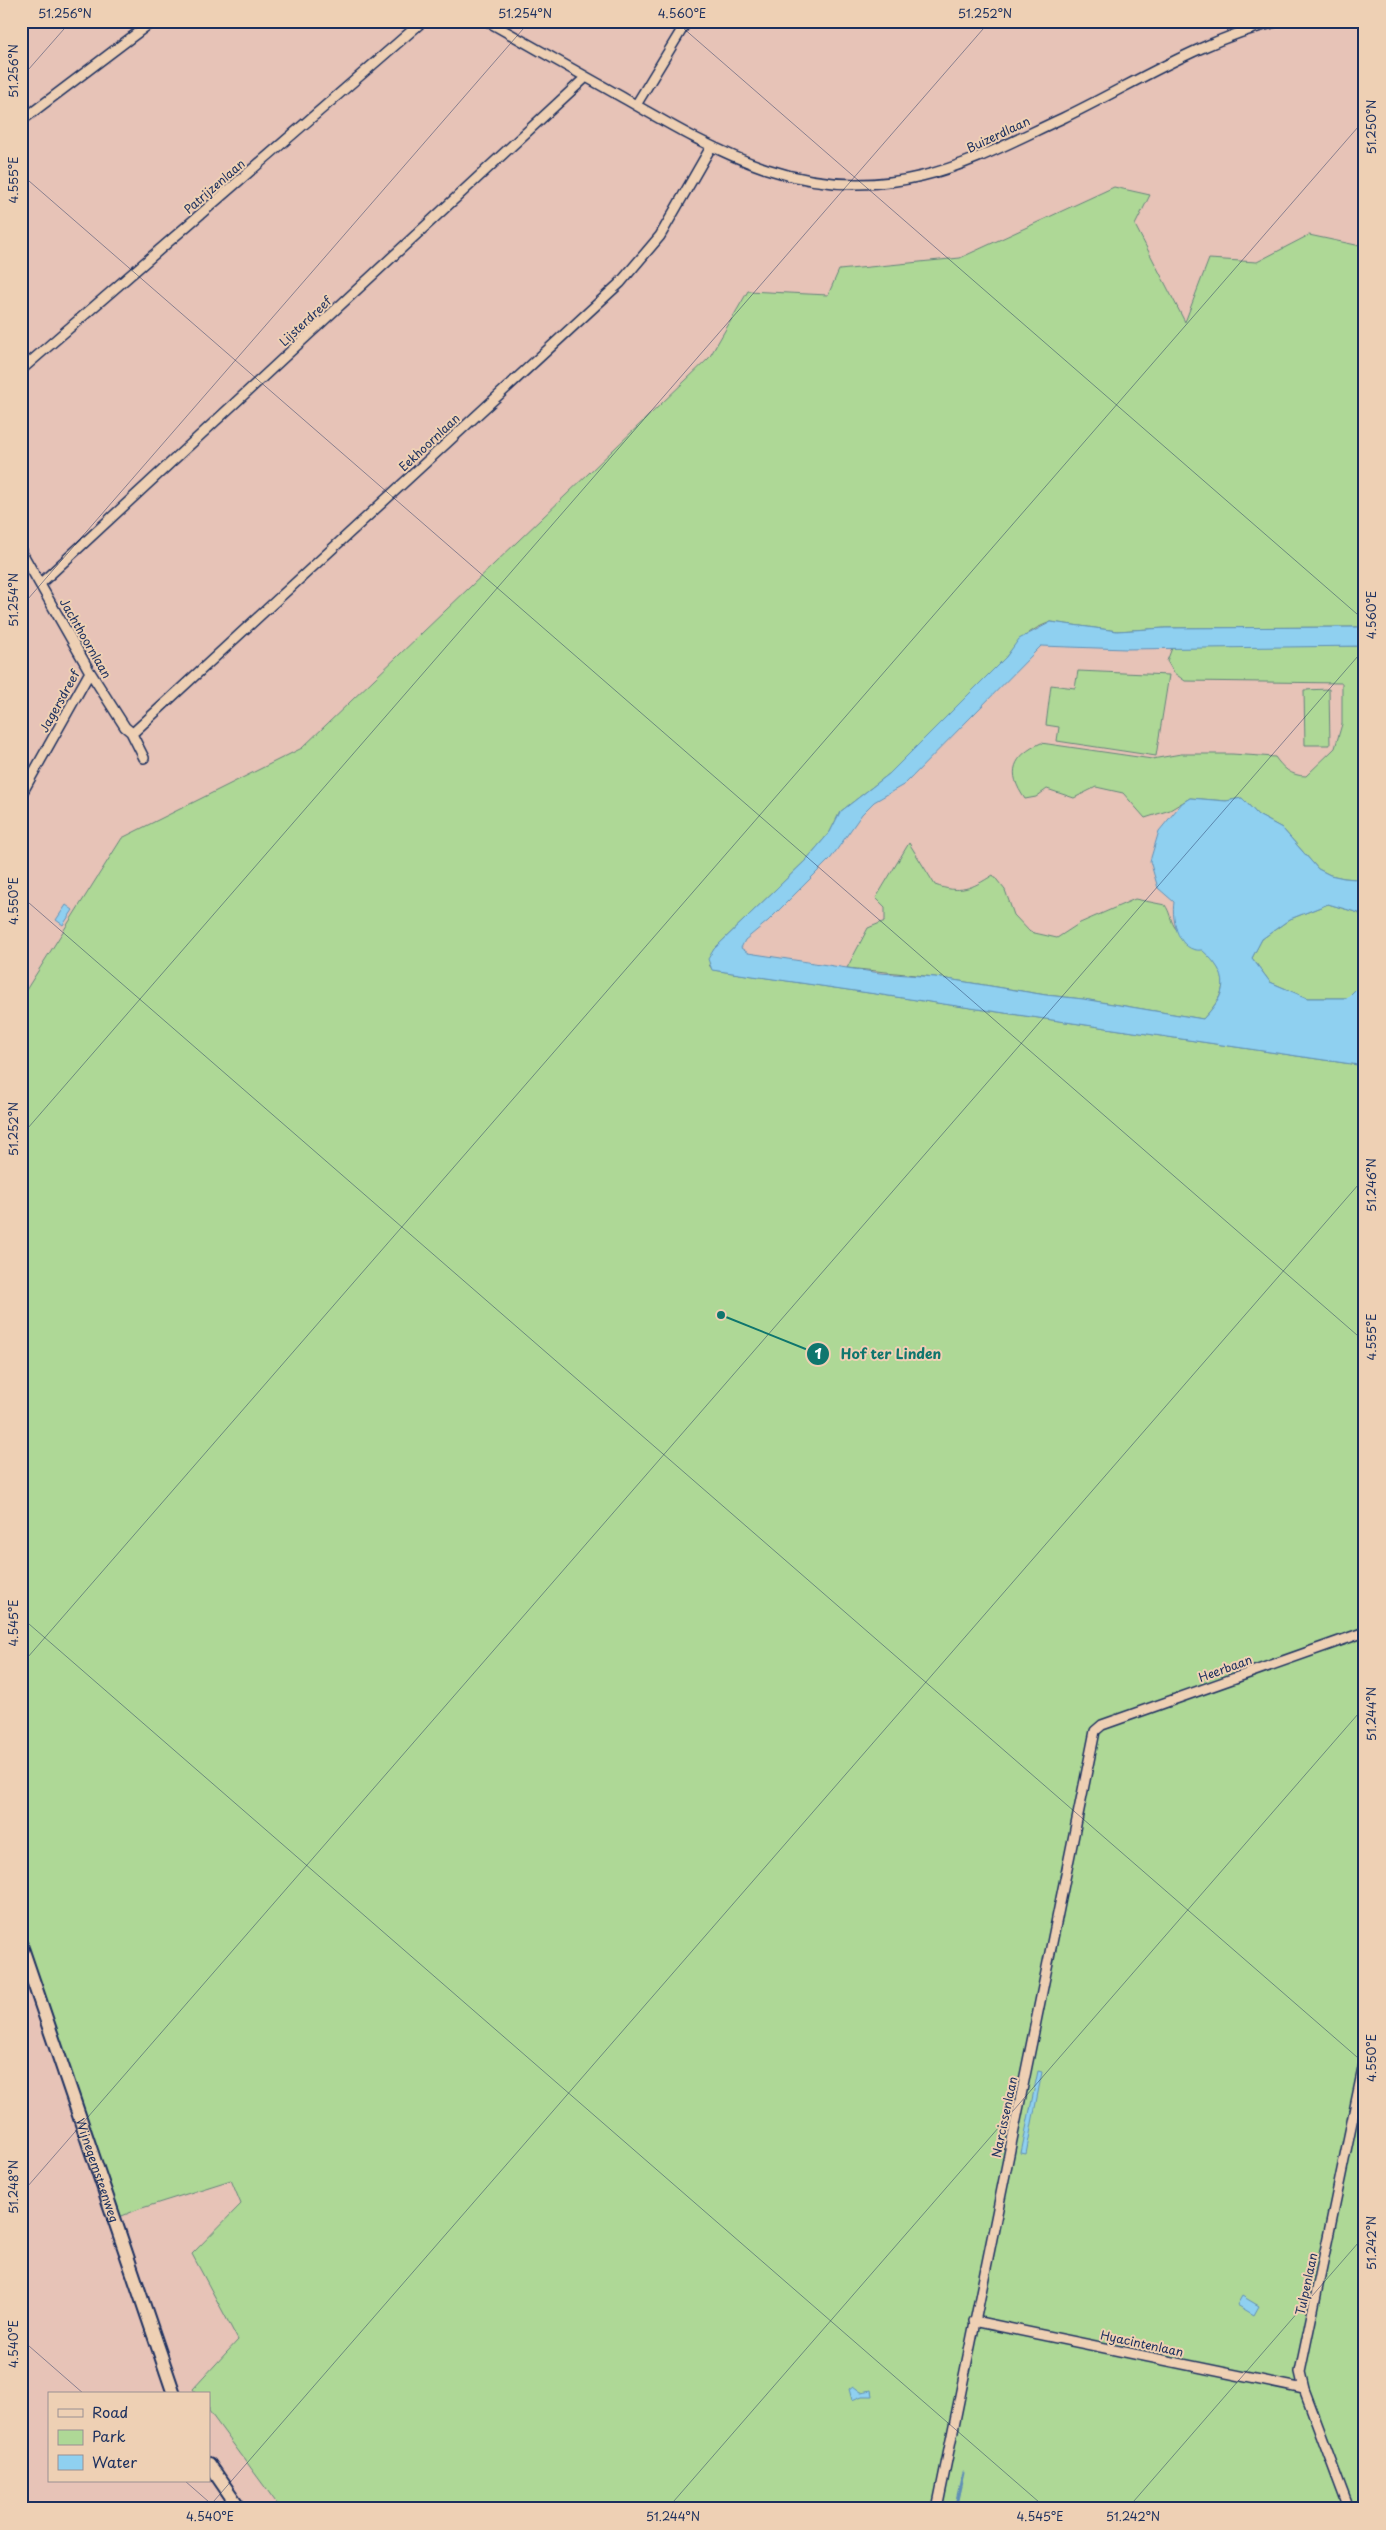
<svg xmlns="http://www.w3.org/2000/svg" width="1386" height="2530" viewBox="0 0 1386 2530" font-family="'Playpen Sans',sans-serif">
<rect width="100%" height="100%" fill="#e7c3b7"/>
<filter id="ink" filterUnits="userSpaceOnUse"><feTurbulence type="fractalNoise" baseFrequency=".02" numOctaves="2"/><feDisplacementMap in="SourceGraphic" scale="10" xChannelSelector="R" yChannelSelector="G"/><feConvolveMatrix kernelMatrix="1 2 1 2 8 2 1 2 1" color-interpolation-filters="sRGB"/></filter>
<g filter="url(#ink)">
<path fill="#aed896" stroke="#64847a" d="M1114,187L1150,195L1135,225L1185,322L1209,259L1257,262L1309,235L1356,245L1365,243V627L1165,628L1117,631L1051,622C1030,629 1019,640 1006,657L889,774L840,812L830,832L806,860L714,949L709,965L713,970L1365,1066V2509H281L209,2411V2394H196L193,2389L238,2340L192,2254L241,2204L231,2180L139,2209L117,2218L21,1933V998L122,838L302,748L709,358L748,291L828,295L839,270L960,258Z
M1260,646H1365V877L1356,879L1344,878L1330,875L1318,869L1282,828L1258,815L1242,798L1226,801L1190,798L1170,810L1145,818L1123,793L1096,787L1074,798L1047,789L1036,797L1025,799C1006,772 1013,756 1041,743L1152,759L1181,754H1232L1275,757C1283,768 1291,776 1306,776L1335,748L1342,724V683L1185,681L1174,673L1167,661L1172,648Z
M1078,671L1169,675L1156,756L1057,741L1059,727L1046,725L1051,685L1075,688Z
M1329,689L1330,745H1305L1304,690Z
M909,843L935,885C960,894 971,889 993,875L1005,890L1014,915L1030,932L1057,938L1080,923L1135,899L1165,905C1170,912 1170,919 1174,926C1177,932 1187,937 1192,941C1226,969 1235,985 1203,1019L1083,999L1046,995L935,977L847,968L868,928L885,921V907L876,898Z
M1328,904L1359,913L1365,924V980L1347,998H1307L1270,982L1252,958L1262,939L1290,919Z"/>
<path fill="#8fd0f0" stroke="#6190b6" d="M1051,622L1117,631L1165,628L1365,627V646L1126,649L1041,646L905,784L874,802L862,814L831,858L768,921L745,940L741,948L748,953L880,973L935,977L1046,995L1083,999L1203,1019C1228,993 1231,976 1202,950C1179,953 1171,921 1174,902L1158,888L1150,861L1159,831L1182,803L1190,798L1226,801L1242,798L1258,815L1282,828L1318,869L1330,875L1344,878L1356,879L1365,877V924L1359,913L1328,904L1290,919L1262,939L1252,958L1270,982L1307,998H1347L1365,980V1066L712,970L708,959L714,949L806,860L830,832L840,812L889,774L1006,657L1019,639Z
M66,905L73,910L63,925L56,920Z
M1038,2071L1042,2072L1026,2154L1021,2153Z
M1242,2296L1259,2306L1254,2315L1237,2305Z
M853,2386L861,2392L872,2390L873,2396H862L852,2400L849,2389Z"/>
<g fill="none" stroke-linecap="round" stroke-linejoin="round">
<path stroke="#6190b6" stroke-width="3" d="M955,2509L963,2473"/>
<defs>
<path id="street" d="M487,21C531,46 576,71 620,96C717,152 805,205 922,176C972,164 1017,139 1063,118C1132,85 1206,37 1281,21
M636,105L687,21
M21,121L153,21
M21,370L423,21
M21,551L90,672L125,727L131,732L135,731L620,283L660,236L711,147
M41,583L586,77
M131,732L144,758
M21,770L31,777
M21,795L90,672
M974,2321L1304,2389
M937,2509L1095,1731L1102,1725L1365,1632
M1349,2509L1304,2389L1300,2372L1365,2059"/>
<g id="secondary">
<path id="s1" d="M21,1945L174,2394"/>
<path d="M209,2464L240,2509"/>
</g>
</defs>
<use href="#street" stroke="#1b2f5e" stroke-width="12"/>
<use href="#secondary" stroke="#1b2f5e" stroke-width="16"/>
<use href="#street" stroke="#eed0b4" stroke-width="9"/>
<use href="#secondary" stroke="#eed0b4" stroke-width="12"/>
</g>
</g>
<path fill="none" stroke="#1b2f5e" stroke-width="1" stroke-opacity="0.45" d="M675,21L1365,621M21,78L71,21M21,174L1365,1342M21,607L530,21M21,896L1365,2064M21,1136L990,21M21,1617L1047,2509M21,1665L1365,119M21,2194L1365,648M21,2339L84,2394M185,2481L217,2509M207,2509L1365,1177M667,2509L1365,1706M1127,2509L1365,2235"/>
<g text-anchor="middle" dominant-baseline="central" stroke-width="4" stroke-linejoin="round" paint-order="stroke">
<g font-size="12" fill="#1b2f5e" stroke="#eed0b4">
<text transform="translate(998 134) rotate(-25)">Buizerdlaan</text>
<text transform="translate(214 186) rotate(-41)">Patrijzenlaan</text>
<text transform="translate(305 321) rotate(-43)">Lijsterdreef</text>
<text transform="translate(429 442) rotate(-43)">Eekhoornlaan</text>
<text transform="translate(86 638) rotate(60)">Jachthoornlaan</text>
<text transform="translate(59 701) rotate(-61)">Jagersdreef</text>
<text transform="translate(1225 1668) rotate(-20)">Heerbaan</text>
<text transform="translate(1004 2117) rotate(-78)">Narcissenlaan</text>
<text stroke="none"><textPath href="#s1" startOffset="238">Wijnegemsteenweg</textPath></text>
<text transform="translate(1306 2284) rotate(-78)">Tulpenlaan</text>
<text transform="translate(1142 2343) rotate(12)">Hyacintenlaan</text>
</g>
</g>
<path fill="none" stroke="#0f766e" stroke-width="2" d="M721 1315L818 1354"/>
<g fill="#0f766e" stroke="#eed0b4" stroke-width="2">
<circle cx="721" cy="1315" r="5"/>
<circle cx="818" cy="1354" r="12"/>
</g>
<g font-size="15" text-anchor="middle" font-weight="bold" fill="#fff">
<text x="818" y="1359">1</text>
</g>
<g font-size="14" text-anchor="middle" font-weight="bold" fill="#0f766e" stroke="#eed0b4" stroke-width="4" stroke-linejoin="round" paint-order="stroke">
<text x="891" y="1359">Hof ter Linden</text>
</g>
<rect width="1386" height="2530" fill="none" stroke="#eed0b4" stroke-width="55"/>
<rect x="48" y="2392" width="162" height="90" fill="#eed0b4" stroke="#9a9092"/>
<rect x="58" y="2409" width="25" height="8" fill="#eed0b4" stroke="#9a9092"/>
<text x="92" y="2418" font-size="15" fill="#1b2f5e">Road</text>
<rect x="58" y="2430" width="25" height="15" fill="#aed896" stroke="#9a9092"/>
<text x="92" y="2442" font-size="15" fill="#1b2f5e">Park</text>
<rect x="58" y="2455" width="25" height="15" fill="#8fd0f0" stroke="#9a9092"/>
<text x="92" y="2468" font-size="15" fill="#1b2f5e">Water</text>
<rect x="28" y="28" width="1330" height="2474" fill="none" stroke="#1b2f5e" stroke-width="2"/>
<g font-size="12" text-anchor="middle" fill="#1b2f5e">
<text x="65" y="18">51.256°N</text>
<text x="525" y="18">51.254°N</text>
<text x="682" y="18">4.560°E</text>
<text x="985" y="18">51.252°N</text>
<text transform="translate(14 71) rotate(-90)" y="4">51.256°N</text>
<text transform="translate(1372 127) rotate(-90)" y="4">51.250°N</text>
<text transform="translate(14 180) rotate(-90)" y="4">4.555°E</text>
<text transform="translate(14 600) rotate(-90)" y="4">51.254°N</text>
<text transform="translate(1372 615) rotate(-90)" y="4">4.560°E</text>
<text transform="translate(14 901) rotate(-90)" y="4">4.550°E</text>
<text transform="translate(14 1129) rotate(-90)" y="4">51.252°N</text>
<text transform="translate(1372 1185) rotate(-90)" y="4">51.246°N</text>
<text transform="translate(1372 1337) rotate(-90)" y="4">4.555°E</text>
<text transform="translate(14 1623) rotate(-90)" y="4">4.545°E</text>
<text transform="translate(1372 1714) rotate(-90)" y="4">51.244°N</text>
<text transform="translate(1372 2058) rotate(-90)" y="4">4.550°E</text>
<text transform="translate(14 2187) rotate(-90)" y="4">51.248°N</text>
<text transform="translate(1372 2243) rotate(-90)" y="4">51.242°N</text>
<text transform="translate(14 2344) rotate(-90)" y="4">4.540°E</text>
<text x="210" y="2521">4.540°E</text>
<text x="673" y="2521">51.244°N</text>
<text x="1040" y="2521">4.545°E</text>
<text x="1133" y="2521">51.242°N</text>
</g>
</svg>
